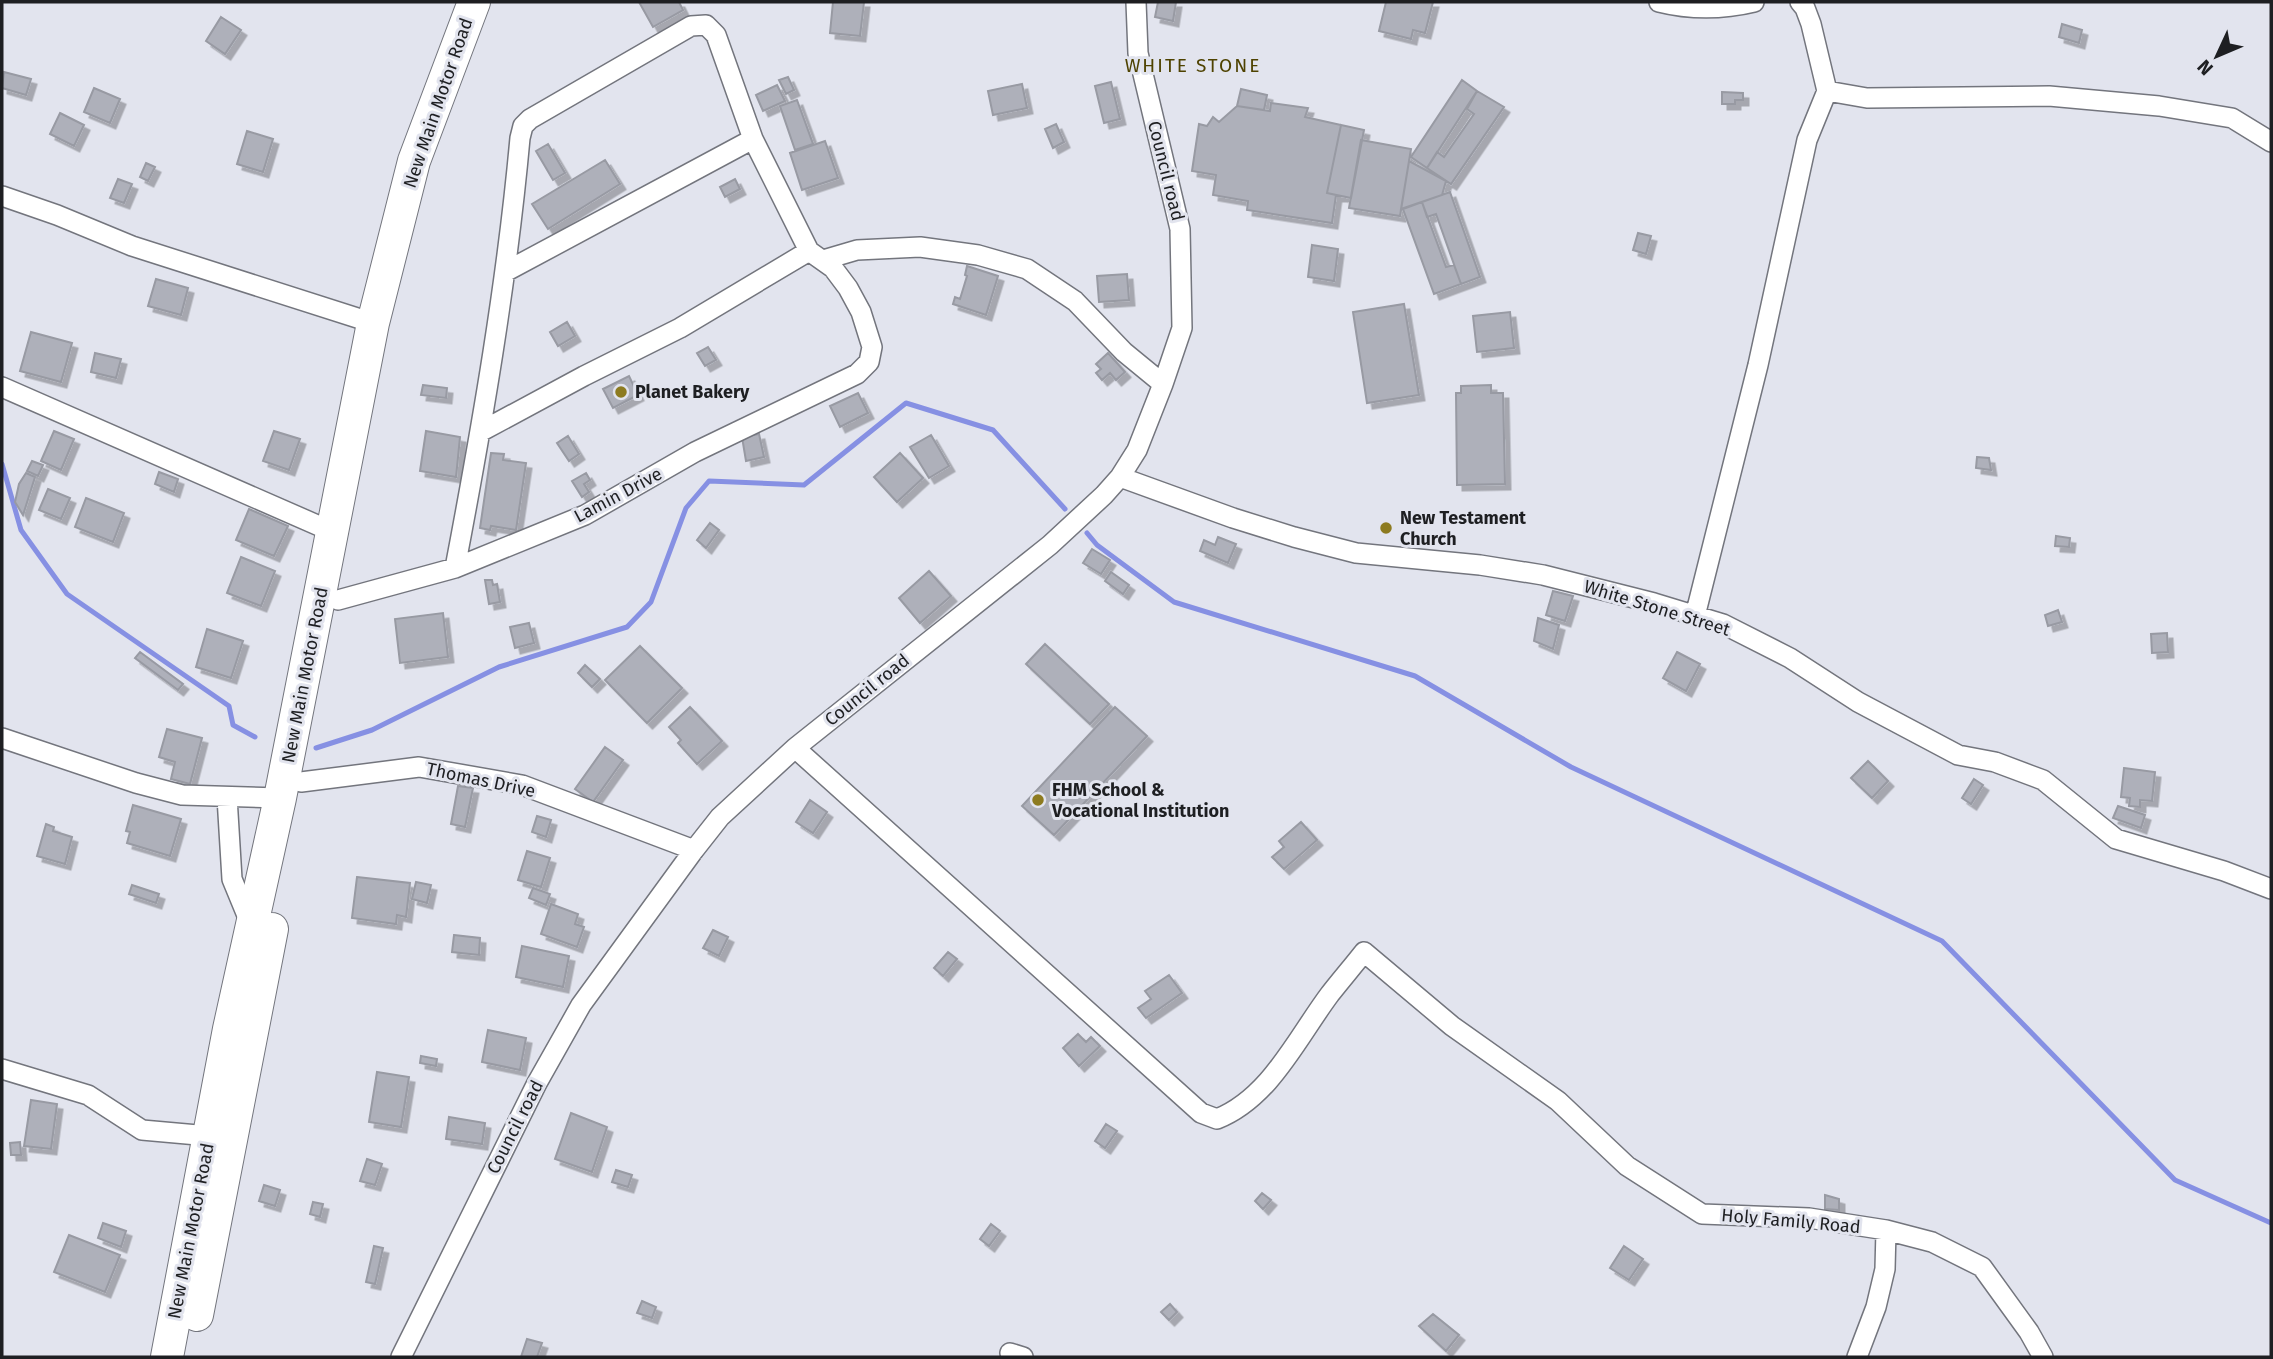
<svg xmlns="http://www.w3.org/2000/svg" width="2273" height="1359" viewBox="0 0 2273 1359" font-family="'Fira Sans',sans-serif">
<defs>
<filter id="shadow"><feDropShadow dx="5.5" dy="5.5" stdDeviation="0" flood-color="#0004"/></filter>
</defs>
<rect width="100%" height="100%" fill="#e2e4ee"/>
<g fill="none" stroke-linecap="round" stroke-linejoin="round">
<path stroke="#8690e3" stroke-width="5" d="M2,464L21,530L67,594L229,706L233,725L255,737
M1087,533L1097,545L1174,602L1415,676L1571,767L1942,941L2175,1180L2271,1223
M316,748L372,730L499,667L627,627L651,602L686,508L709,481L804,485L906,403L993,430L1065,509"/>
</g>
<path fill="#aeb0ba" stroke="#989aa3" stroke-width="2" filter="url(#shadow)" d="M639,2H679L683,10L653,27Z
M833,2H864L860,36L830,33Z
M1158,2H1176L1173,21L1155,17Z
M1386,2H1433L1425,33L1413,30L1411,39L1379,31Z
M221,17L241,30L225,54L206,41Z
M2062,24L2082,30L2079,43L2059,37Z
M4,72L31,79L26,95L2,88Z
M788,77L794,90L786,94L779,80Z
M1462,80L1477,91L1427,168L1411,157Z
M1111,82L1120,119L1104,123L1095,86Z
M1022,84L1027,108L993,115L988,91Z
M777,85L785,101L763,111L756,95Z
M94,88L120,99L110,123L84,112Z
M1241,89L1267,95L1264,110L1237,106Z
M1477,91L1504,107L1451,184L1427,168L1437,152L1444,157L1474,114L1467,109Z
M1722,92L1743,93V100H1735V104H1722Z
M797,100L813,144L795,150L780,106Z
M1271,103L1308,108L1305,117L1341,125L1327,193L1336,195L1332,223L1247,210L1248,201L1213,195L1216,175L1192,171L1199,124L1207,126L1213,117L1219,122L1237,106L1270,111Z
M60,113L84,125L74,146L50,134Z
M1056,124L1064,142L1053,148L1045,129Z
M1341,125L1364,130L1351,198L1327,193Z
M247,131L273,139L263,172L237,164Z
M1361,140L1411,149L1400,216L1349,208Z
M825,141L838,178L802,190L790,153Z
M548,144L565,173L553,180L536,151Z
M605,160L620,184L548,229L532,204Z
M1409,161L1446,181L1442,195L1401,209Z
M146,163L155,167L148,181L140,177Z
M118,179L132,184L124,203L110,198Z
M735,179L740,189L725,197L720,187Z
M1450,192L1480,277L1461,284L1436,214L1427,217L1422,202Z
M1422,202L1446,267L1454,265L1461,284L1434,294L1403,209Z
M1638,233L1651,236L1646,254L1633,250Z
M1312,245L1338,249L1334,281L1308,277Z
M967,266L998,276L986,315L953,304L955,297L960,299L967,276L965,275Z
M1127,274L1129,300L1099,302L1097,276Z
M156,279L188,288L181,315L148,306Z
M1404,304L1419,395L1367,403L1353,312Z
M1510,312L1514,348L1477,352L1473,316Z
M567,322L575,336L558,346L550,332Z
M31,332L72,343L61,382L20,371Z
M708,347L716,360L705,366L697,353Z
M95,353L121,359L116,378L91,372Z
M1108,353L1125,372L1116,380L1110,373L1102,380L1096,373L1101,369L1096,364Z
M629,376L638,395L613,408L603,389Z
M423,385L447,388L446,398L421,395Z
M1491,385V393H1503L1505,484L1457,485L1456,393H1461V386Z
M858,393L868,413L840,427L830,406Z
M54,431L74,439L61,470L41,461Z
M274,431L300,439L289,470L263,461Z
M426,431L460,437L456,477L420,471Z
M759,434L764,457L746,461L742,437Z
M931,435L949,466L929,478L910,447Z
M568,436L579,454L569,461L557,443Z
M491,453L504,454L503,460L526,463L516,530L491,526L490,530L480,528Z
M900,453L923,478L897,502L874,477Z
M1977,457L1989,458L1991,470L1976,468Z
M32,461L43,465L38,476L27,471Z
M159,472L178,479L174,492L155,484Z
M26,473L35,477L23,515L15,502L19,484Z
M586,473L590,480L584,484L589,492L582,497L572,481Z
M48,489L70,498L61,519L39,510Z
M86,498L124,513L113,542L75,527Z
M249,509L288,526L274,556L236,540Z
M710,523L719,530L706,548L697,540Z
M2056,536L2070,538L2069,547L2055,546Z
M1218,537L1236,544L1228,563L1200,551L1204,540L1215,545Z
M1092,549L1110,560L1101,574L1083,563Z
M241,557L275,571L261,606L227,593Z
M929,571L951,596L920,623L899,598Z
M1111,572L1129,585L1123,594L1105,581Z
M485,580H492L493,585L497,584L500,602L489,604Z
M1553,591L1573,596L1565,621L1546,615Z
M2058,610L2062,622L2048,626L2045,615Z
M443,613L448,657L400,663L395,619Z
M1538,618L1559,625L1553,649L1534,641Z
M529,623L534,643L515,648L510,627Z
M207,629L243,641L231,678L196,667Z
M2167,633L2168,652L2152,653L2151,634Z
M1045,644L1109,704L1090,724L1026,664Z
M640,646L682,688L647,723L605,680Z
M140,652L183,684L178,690L135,658Z
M1677,652L1700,664L1686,691L1663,678Z
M585,665L600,679L592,687L578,673Z
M690,707L722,741L697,764L678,743L681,740L669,727Z
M1115,707L1147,736L1054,835L1022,806Z
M167,729L202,738L190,784L171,779L175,762L159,757Z
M605,747L623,760L593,802L575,789Z
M1868,761L1888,781L1872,798L1851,778Z
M2124,768L2155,772L2152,801L2140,800V807L2129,806L2130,798L2121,797Z
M1974,779L1983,785L1971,804L1962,798Z
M458,786L473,788L465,827L451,824Z
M810,800L827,812L813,833L796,822Z
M133,805L181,819L170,856L127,843L130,832L126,831Z
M2118,806L2145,815L2141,828L2113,818Z
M537,816L551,820L546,837L532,832Z
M1301,822L1317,840L1284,869L1272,857L1284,847L1279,841Z
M46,824L54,827L53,831L72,837L65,864L37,856Z
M527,851L550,858L541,887L518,880Z
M357,877L410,883L406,917L397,915L396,924L352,918Z
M416,882L431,885L427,903L412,899Z
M132,885L159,894L156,903L129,894Z
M533,888L550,894L546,905L529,898Z
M551,904L578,914L575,924L584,927L577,947L541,934Z
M713,930L728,937L719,956L703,948Z
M454,935L480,938L479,955L452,952Z
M522,946L569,956L563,987L516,977Z
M948,952L957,959L943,976L934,968Z
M1169,975L1182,993L1146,1018L1138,1008L1151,999L1145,991Z
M488,1030L526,1038L520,1070L482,1062Z
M1078,1034L1086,1042L1091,1037L1100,1046L1079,1066L1063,1048Z
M421,1056L437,1059L436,1066L420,1063Z
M377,1072L409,1077L401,1127L369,1122Z
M31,1100L57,1104L51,1149L24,1146Z
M571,1113L607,1127L592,1172L555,1159Z
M449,1117L485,1123L482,1144L446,1139Z
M1106,1124L1117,1131L1105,1148L1095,1141Z
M20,1142L21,1155H11L10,1143Z
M367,1159L382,1164L375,1185L360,1181Z
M616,1170L632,1175L628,1187L612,1182Z
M264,1185L280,1190L275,1206L259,1201Z
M1262,1193L1271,1200L1263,1209L1255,1201Z
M1825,1195L1839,1199V1210L1825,1209Z
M313,1202L323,1204L320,1217L310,1214Z
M103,1223L126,1231L121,1247L98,1238Z
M991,1224L1000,1231L989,1246L980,1239Z
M69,1235L120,1255L105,1292L54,1272Z
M374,1246L383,1248L375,1284L366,1282Z
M1624,1246L1643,1259L1629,1280L1610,1268Z
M642,1301L656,1307L652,1318L637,1313Z
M1170,1304L1177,1312L1169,1320L1161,1312Z
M1433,1314L1459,1335L1446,1351L1419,1326Z
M527,1339L542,1343L537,1357H521Z"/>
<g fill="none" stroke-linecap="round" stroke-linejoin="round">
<defs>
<path id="minor" d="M1659,2C1691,10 1721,10 1754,2
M1827,91L1867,98L2049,96L2159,106L2232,118L2271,142
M2,196L57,215L132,246L373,323
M823,260L857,250L920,247L978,255L1027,269L1075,301L1124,352L1163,384
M505,272L753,139
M2,387L333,532
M480,432L584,376L680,328L809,251
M1120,477L1233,518L1294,537L1356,553L1480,565L1543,575L1654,603L1723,624L1790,658L1858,702L1958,755L1995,762L2043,780L2116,839L2224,871L2271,889
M338,600L455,568L585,515L695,452L857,374L869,362L872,347L861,312L848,288L833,268L809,251L753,139L716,35L706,25L691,26L530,119L523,126L520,138C507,282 482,426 455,568
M1695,616L1758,365L1807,140L1827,91L1811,24L1805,8L1800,2
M2,738L136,783L182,795L280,798
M795,748L1201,1113L1217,1119C1270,1098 1297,1038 1330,994C1341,980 1353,966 1364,952L1452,1026L1558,1101L1627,1166L1702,1214L1809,1218L1886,1230L1932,1242L1982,1267L2029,1332L2043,1357
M301,782L419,767L522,785L694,850
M227,797L232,879L251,925
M2,1069L88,1095L142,1130L209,1136
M1010,1353L1023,1357
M401,1357L537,1083L581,1005L694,850L720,817L795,748L1050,545L1104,495L1120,477L1137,450L1163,384L1182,328L1180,229L1138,53L1136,2
M1857,1357L1876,1307L1885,1269L1886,1230"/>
<path id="trunk" d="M197,1315L272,929
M167,1357L229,1029L280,798L373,323L414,161L474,2"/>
</defs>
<use href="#minor" stroke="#73757d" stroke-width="22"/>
<use href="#trunk" stroke="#73757d" stroke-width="34"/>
<use href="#minor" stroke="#fff" stroke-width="19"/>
<use href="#trunk" stroke="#fff" stroke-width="32"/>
</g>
<g fill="#8d7b20" stroke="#e2e4ee" stroke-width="2.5">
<circle cx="621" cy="392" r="7"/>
<circle cx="1386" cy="528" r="7"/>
<circle cx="1038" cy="800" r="7"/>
</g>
<g text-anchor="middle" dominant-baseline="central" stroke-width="6" stroke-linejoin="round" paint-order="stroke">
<g font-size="18" fill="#1e1f22" stroke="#e2e4ee">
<text transform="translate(438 103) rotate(-71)">New Main Motor Road</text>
<text transform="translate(1166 171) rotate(76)">Council road</text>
<text transform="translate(618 495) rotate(-28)">Lamin Drive</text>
<text transform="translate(1657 608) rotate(17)">White Stone Street</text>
<text transform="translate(305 675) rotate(-79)">New Main Motor Road</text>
<text transform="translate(867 690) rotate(-39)">Council road</text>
<text transform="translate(481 780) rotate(12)">Thomas Drive</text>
<text transform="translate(515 1127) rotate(-63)">Council road</text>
<text transform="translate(1791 1221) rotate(5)">Holy Family Road</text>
<text transform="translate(191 1231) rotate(-79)">New Main Motor Road</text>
</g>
<g font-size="18" font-weight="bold" fill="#1e1f22" stroke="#e2e4ee" text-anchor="start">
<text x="635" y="392">Planet Bakery</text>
<text x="1400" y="518">New Testament<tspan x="1400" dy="21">Church</tspan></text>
<text x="1052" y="790">FHM School &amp;<tspan x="1052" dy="21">Vocational Institution</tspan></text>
</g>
<g font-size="19" letter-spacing="2" fill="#4e4200" stroke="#e2e4ee">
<text x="1193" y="65">WHITE STONE</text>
</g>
</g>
<rect width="2273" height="1359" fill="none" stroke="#1e1f22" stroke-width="7"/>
<g transform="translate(2217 56) rotate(226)" stroke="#e2e4ee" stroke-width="5" paint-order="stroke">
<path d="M0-5L12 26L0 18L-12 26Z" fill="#1e1f22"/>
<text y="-10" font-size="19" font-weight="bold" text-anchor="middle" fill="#1e1f22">N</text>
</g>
</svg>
